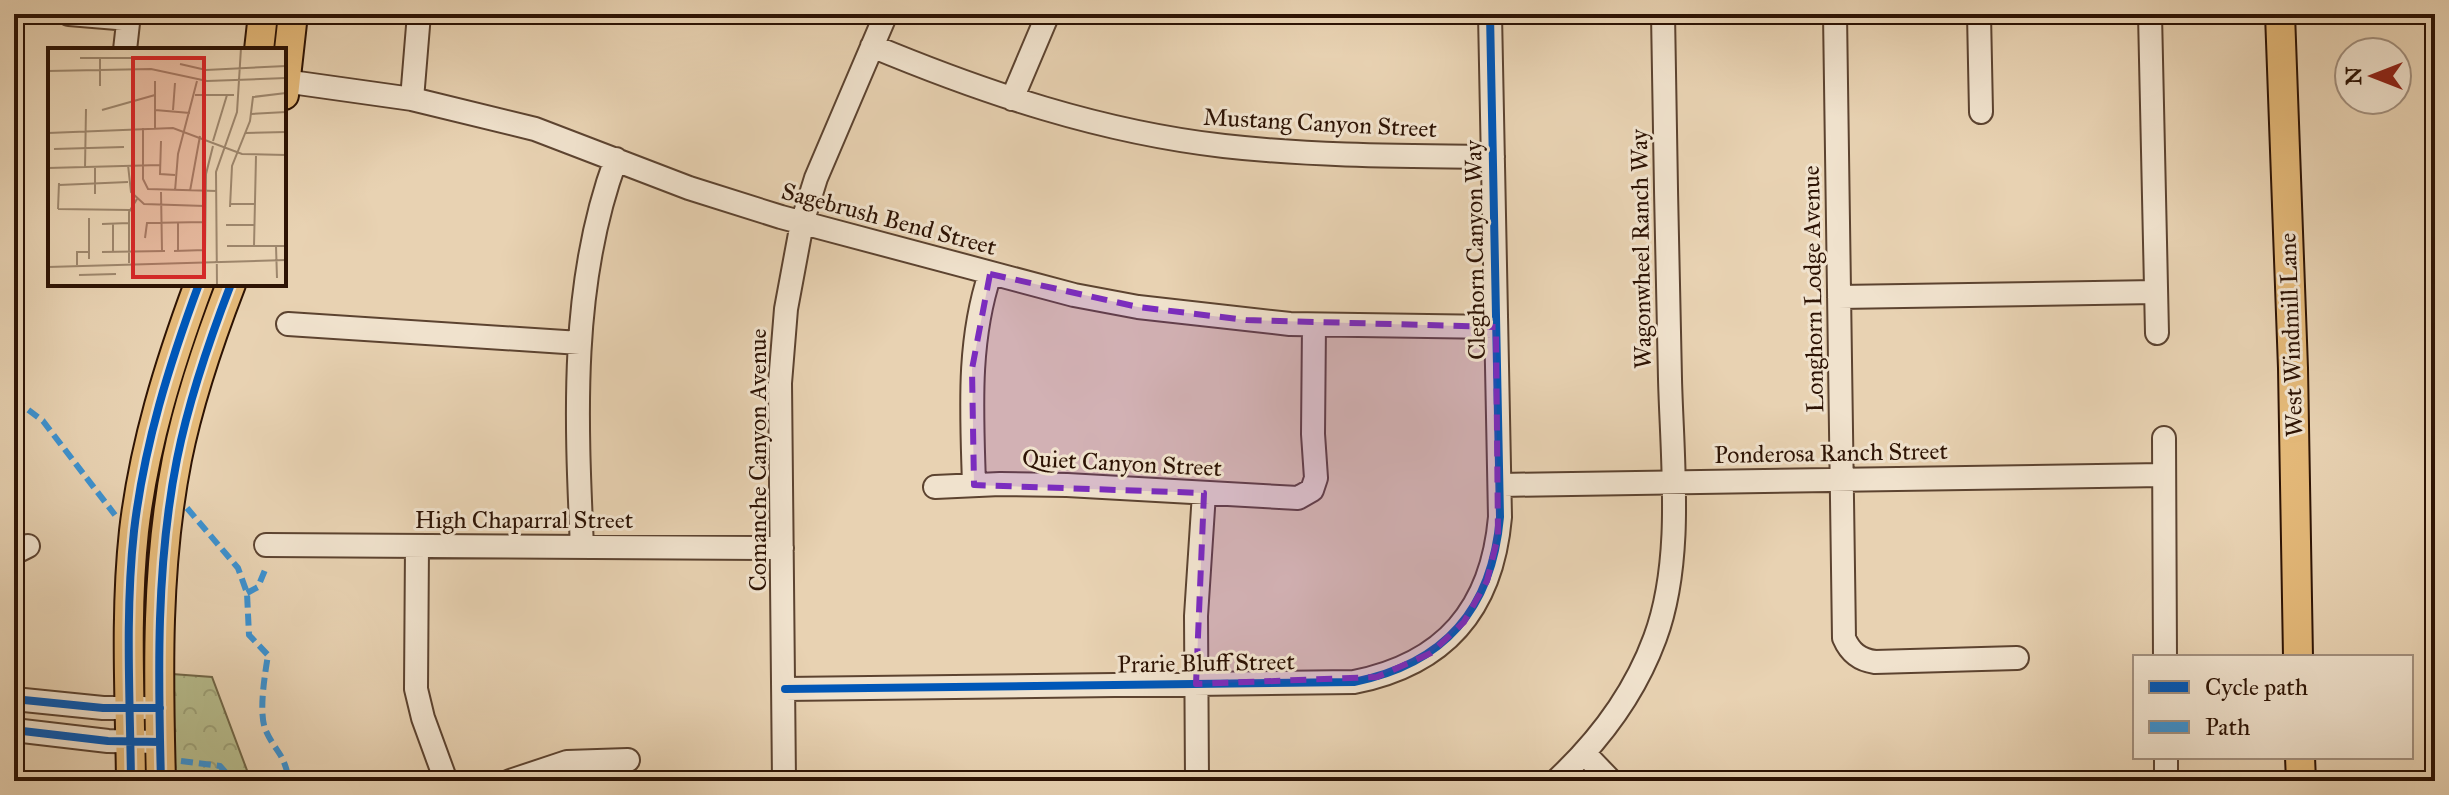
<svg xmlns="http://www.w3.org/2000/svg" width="2449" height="795" viewBox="0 0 2449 795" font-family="'IM FELL Great Primer',serif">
<defs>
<pattern id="park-crowns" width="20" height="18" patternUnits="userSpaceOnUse" patternTransform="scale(2)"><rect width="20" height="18" fill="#b6bb8c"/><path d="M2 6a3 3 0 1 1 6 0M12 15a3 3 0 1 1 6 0" fill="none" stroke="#9da077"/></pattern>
</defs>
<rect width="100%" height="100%" fill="#e8d2b2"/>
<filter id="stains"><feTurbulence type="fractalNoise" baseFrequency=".0025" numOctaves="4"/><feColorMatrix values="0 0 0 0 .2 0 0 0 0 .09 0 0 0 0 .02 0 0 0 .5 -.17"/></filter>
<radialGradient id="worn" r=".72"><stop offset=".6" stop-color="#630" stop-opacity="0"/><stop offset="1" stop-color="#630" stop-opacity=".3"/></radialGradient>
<path fill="url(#park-crowns)" stroke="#726748" stroke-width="2" d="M172,674L212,677L251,781H174Z"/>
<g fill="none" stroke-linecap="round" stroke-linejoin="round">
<defs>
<path id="minor" d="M69,14L129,19
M1835,14L1844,638C1850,652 1859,660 1875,662L2017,658
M1979,14L1981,112
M2150,14L2157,333
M872,46C985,93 1101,132 1224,146C1313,156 1403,156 1493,157
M125,50L129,14
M284,81L412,99L535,129L689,188L781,217L1074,295L1138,307L1290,324L1496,327
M412,99L419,14
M1012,99L1048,14
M1839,297L2156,292
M288,324L580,343
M2164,438L2165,657
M974,485C972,414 967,343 990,274
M1501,485L2163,475
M935,487L1000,484L1067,485L1298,498L1312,490L1316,478L1313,434L1314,325
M266,545L782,548
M417,546L416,689L423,718L446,781
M582,547C576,417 570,283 616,159
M14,553L28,546
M785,689L1354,682C1445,664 1492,609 1500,517L1490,14
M14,699L103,708H144
M14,730L108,741L160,742
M1585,754L1611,781
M2166,757V781
M510,781L567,762L628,760
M784,781L780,383L786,309L802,223L816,178L886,14
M1197,781L1196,616L1204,493
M1556,781C1600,740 1634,695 1655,638C1684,560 1672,460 1670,379C1667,257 1665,136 1663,14"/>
<path id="major" d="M2280,14L2293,368L2298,657
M259,50L263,14
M284,95L293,14
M2300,757L2301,781
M131,781C130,698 125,614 134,531C144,445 169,365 199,284
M161,781C158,673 156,565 177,459C189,399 209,341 231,284"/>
</defs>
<use href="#minor" stroke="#5c4330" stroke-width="26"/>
<use href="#major" stroke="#2d1304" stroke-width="32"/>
<use href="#minor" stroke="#f0e2cd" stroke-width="22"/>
<use href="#major" stroke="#e4b979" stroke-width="28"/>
<path stroke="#3c92d1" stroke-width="6" stroke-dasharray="12 6" stroke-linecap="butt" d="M14,399L43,421L115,515
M187,508L238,568L247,593L249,635L268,655C265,674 258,714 266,731C276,753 284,752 289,781
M247,593L258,587L265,570
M181,761L220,766L233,781"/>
<defs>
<path id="cycleway" d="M785,689L1354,682C1445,664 1492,609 1500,517L1490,14
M14,699L103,708H160
M14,730L108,741L160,742
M131,781C130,698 125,614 134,531C144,445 169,365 199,284
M161,781C158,673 156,565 177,459C189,399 209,341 231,284"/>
</defs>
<use href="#cycleway" stroke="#f0e2cd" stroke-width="13"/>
<use href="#cycleway" stroke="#0057b8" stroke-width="8"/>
</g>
<path fill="#7b2cbf" fill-opacity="0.2" stroke="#7b2cbf" stroke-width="6" stroke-dasharray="16 10" stroke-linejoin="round" d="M990,274L1138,307L1246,320L1496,327L1498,536L1487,581L1464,622L1431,653L1377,677L1196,684L1204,493L974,485L972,369Z"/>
<g text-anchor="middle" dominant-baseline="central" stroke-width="6" stroke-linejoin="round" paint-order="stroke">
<g font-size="24" fill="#2d1304" stroke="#f0e2cd">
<text transform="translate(1320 123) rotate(3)">Mustang Canyon Street</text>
<text transform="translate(889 219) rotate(15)">Sagebrush Bend Street</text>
<text transform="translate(1641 249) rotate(-91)">Wagonwheel Ranch Way</text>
<text transform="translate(1475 250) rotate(-91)">Cleghorn Canyon Way</text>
<text transform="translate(1813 289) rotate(-91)">Longhorn Lodge Avenue</text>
<text transform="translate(2291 335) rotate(-92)">West Windmill Lane</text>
<text transform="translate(1831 453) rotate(-1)">Ponderosa Ranch Street</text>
<text transform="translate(758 460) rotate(-90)">Comanche Canyon Avenue</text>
<text transform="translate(1122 463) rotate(3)">Quiet Canyon Street</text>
<text x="524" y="520">High Chaparral Street</text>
<text transform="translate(1206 663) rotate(-1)">Prarie Bluff Street</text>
</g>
</g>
<g transform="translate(48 48)">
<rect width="238" height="238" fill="#e8d2b2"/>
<path fill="none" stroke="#9d866c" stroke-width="2" d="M32,10H83M132,16L158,22L238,18M0,23L103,21L159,33L238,30M52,38V10M147,47H186M54,62L107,47M107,62L142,65M125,62L127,35M203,66L238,64M95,80V131L100,141L169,143M107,80V33M0,85L125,80L194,106L238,107M197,85L238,84M113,93L112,126L127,127M165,93L179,47M6,101L76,99M80,117L83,144L96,156L157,158M0,120L112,117M37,120L38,61M47,120V146M11,137L80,134M127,143L130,106L149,33M142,143L152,88M113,144L114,203M182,156H207M182,159L184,118L202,73L205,49L238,45M10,161L82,162M10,161L11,135M130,174V202M65,175V204M54,176L81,175M178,177H206M97,190L99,175L157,174M179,198H238M206,198L208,108M228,198L229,230M126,203L157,202M54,204L117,203M157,205L158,126L165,98M41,211V170M81,215V164L89,151M29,217V204H41M0,219L238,212M31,227L68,226M169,238L168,124L189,64L193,0"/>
<path fill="#d62828" fill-opacity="0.15" stroke="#d62828" stroke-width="4" d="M85,10H156V229H85Z"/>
<rect width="238" height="238" fill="none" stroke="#2d1304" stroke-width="4"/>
</g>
<rect width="2449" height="795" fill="none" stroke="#e8d2b2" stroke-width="48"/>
<rect x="16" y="16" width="2417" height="763" fill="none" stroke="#2d1304" stroke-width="4"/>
<rect x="24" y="24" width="2401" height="747" fill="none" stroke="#2d1304" stroke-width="2"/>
<rect x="2133" y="655" width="280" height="104" fill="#f0e2cd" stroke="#a28f7d" stroke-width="2"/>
<rect x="2149" y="681" width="40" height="12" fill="#0057b8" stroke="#a28f7d" stroke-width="2"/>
<text x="2205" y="695" font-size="24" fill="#2d1304">Cycle path</text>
<rect x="2149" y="721" width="40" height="12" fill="#3c92d1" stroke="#a28f7d" stroke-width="2"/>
<text x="2205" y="735" font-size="24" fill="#2d1304">Path</text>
<g transform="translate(2373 76) rotate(270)"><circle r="38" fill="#f0e2cd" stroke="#a28f7d" stroke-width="2"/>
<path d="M0-6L14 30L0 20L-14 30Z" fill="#8f2418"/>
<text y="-12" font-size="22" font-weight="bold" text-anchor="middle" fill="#2d1304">N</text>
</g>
<rect width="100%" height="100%" filter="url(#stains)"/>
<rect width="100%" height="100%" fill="url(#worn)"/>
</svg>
